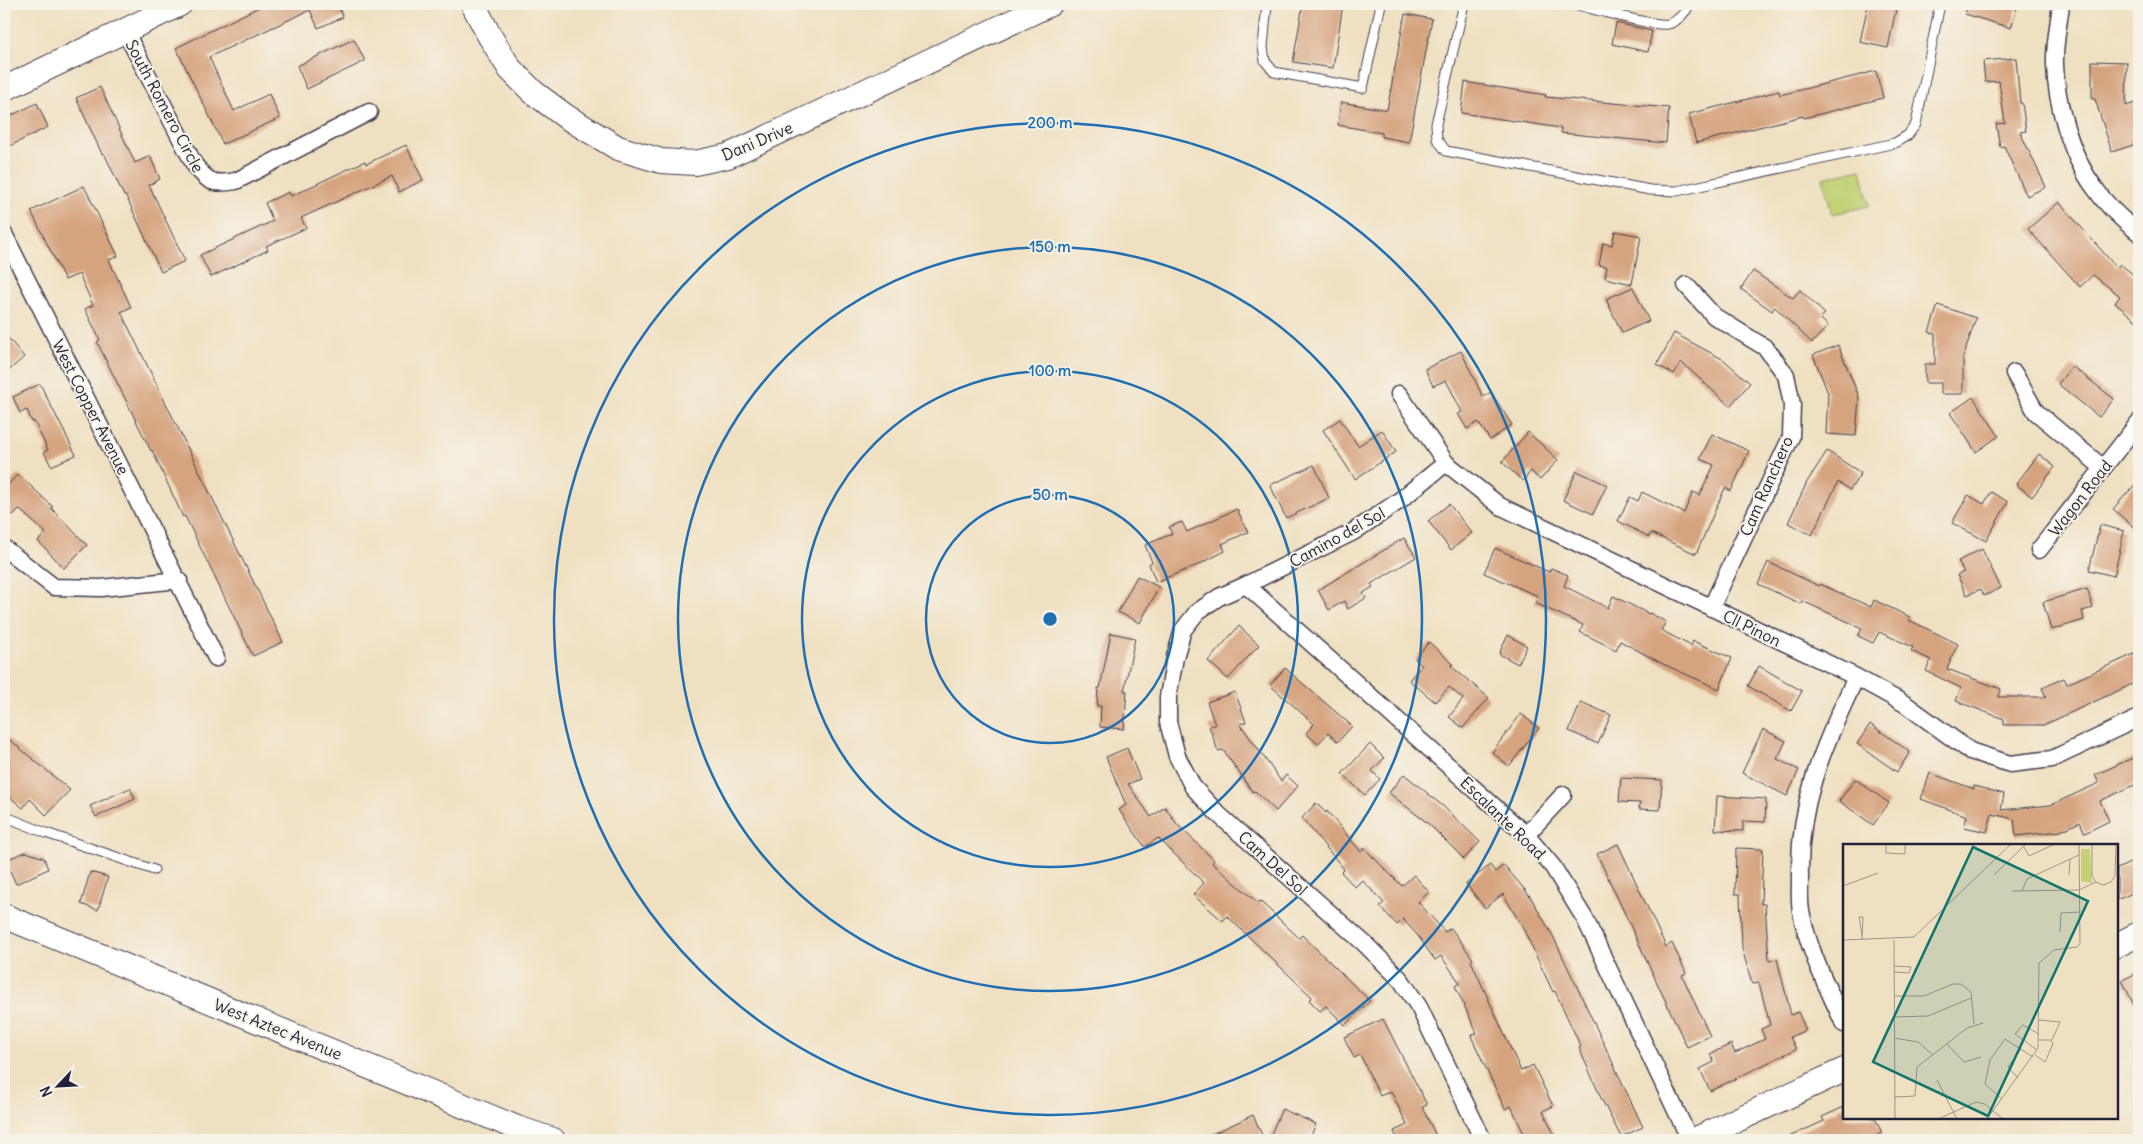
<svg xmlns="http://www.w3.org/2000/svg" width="2143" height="1144" viewBox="0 0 2143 1144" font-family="Delius,sans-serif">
<rect width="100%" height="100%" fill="#f7f3e8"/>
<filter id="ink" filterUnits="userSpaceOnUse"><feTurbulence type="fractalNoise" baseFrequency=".02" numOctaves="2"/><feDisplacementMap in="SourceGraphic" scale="10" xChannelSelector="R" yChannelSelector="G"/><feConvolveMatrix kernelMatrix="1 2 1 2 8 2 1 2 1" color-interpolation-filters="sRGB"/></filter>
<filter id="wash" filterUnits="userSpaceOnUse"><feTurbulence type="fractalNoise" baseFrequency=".0096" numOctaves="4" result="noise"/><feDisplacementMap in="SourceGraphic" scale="20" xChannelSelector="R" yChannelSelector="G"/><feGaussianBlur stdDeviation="1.12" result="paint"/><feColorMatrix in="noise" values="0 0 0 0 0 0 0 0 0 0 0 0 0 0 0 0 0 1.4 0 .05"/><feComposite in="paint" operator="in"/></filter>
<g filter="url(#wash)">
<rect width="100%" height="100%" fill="#efe0c1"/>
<path fill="#c2d274" stroke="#727a58" d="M1861,169L1869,206L1832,214L1823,178Z"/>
<g id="blocks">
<path fill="#d5a37e" d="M265,4H337L343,17L318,28L310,10L209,57L234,111L269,94L280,118L223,144L176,48Z
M1303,4H1343L1333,68L1293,62Z
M1868,4H1897L1888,48L1860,42Z
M1968,4H2018L2011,28L1965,14Z
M1405,14L1432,19L1409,142L1382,137V133L1338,125L1341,102L1387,110Z
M1616,23L1652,31L1648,52L1612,44Z
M354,39L365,61L307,89L297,66Z
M2016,58L2020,103H2022L2026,131L2020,132L2046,187L2027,196L2004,146L2000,147L1996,124L2005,123L1999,81L1985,82L1983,61Z
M2092,61L2127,62L2126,106L2139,102V143L2112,152L2095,99H2092Z
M1876,71L1883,98L1804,118L1803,116L1696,143L1689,114L1779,91L1780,95Z
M1465,82L1546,95L1545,97L1669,108L1666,143L1561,133V128L1461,113Z
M100,87L135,163L150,156L160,179L149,185L185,261L161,272L126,196H124L104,153L102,154L76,98Z
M37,103L48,127L4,149V119Z
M406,145L423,180L399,192L392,176L301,218L306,228L266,246L268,250L211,277L200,255L273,221L265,203L289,192L291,196L365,161L366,164Z
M84,186L118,256L109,260L131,307L121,312L283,642L253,656L185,516L183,517L152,450L151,451L97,342L100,340L85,309L93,305L79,274L65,280L31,211Z
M2059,202L2117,268L2120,264L2139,279V323L2115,303L2120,296L2093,275L2080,287L2028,229Z
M1615,231L1641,236L1632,284L1605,278L1607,267L1599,265L1603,243L1612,245Z
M1753,271L1793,298L1800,290L1825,314L1820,318L1828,326L1812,343L1775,307L1772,311L1741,289Z
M1633,287L1649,321L1622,333L1606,299Z
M1938,305L1976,318L1963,358V394H1941V383H1925V364H1935V334L1929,332Z
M4,333L24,357L4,375Z
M1674,333L1724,360L1750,383L1730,406L1681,362L1674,374L1657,365Z
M1838,345L1859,397L1856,436L1826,434L1828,393L1813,355Z
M1461,351L1483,397L1491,392L1512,425L1490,440L1478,422L1467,429L1458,414L1462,412L1446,380L1433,386L1425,369Z
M2072,366L2114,399L2099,417L2058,384Z
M40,384L76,455L51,466L44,452L48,450L34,421L32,422L27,410L20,413L13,397Z
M1973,397L1999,436L1976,452L1950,413Z
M1340,419L1358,446L1382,430L1396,452L1355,479L1323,430Z
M1528,432L1558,460L1540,480L1531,471L1523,481L1502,462Z
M1712,434L1749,451L1731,491L1725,488L1696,554L1651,533L1649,537L1618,521L1630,497L1638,501L1642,492L1684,513L1693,492L1700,495L1714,465L1700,459Z
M1827,451L1861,473L1850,490L1838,482L1812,535L1788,523L1807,482Z
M2039,454L2055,467L2032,497L2016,484Z
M1314,465L1329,498L1286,518L1270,485Z
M1577,471L1607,485L1593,514L1563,500Z
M18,474L53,507L51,508L87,545L64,568L38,541L46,533L19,509L13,515L4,507V489Z
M2139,480V532L2113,509Z
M1991,492L2008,502L1986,541L1952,523L1968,495L1984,504Z
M1449,504L1472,533L1451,550L1428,521Z
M1237,509L1248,532L1222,544L1225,551L1200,564L1156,582L1149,564L1152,562L1145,545L1172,534L1169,527L1182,522L1187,532Z
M2100,525L2124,531L2114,576L2089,570Z
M1404,538L1416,557L1371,584L1373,587L1363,593L1366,598L1348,609L1344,601L1329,610L1318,590Z
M1495,548L1549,572L1551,568L1568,575L1564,586L1608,608L1613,596L1649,614L1650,613L1666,622L1661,630L1691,646L1693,641L1732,658L1719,689L1663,664L1620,641L1616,650L1580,632L1583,625L1535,603L1538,596L1484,573Z
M1982,549L2001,588L1984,596L1981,589L1967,595L1957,575L1964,572L1958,561Z
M1768,562L1819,586L1820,584L1871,607L1874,600L1910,617L1909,620L1958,644L1947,669L2001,689L1998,697H2046L2042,688L2064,678L2067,684L2139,652V681L2044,725H2004V719L1956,701L1961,688L1926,671L1931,660L1911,651L1913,647L1879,632L1873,643L1858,636L1862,628L1802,601L1801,604L1758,584Z
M1137,576L1159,587L1140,623L1118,612Z
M2087,589L2093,608L2082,611L2084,620L2051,630L2043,602Z
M1239,626L1259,645L1228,679L1208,661Z
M1111,633L1135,638L1124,691H1127L1124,729L1100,727L1101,706H1097L1098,688H1100Z
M1508,635L1527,646L1518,664L1499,654Z
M1429,642L1453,664L1451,666L1489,698L1463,728L1449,717L1463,699L1449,687L1435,702L1409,680L1422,665L1415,659Z
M1759,666L1802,691L1791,711L1748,686Z
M1285,668L1352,726L1338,742L1328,733L1318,744L1306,733L1314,724L1270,685Z
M1235,692L1246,722L1240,724L1281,781L1286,775L1298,786L1276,811L1255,791L1253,792L1223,750L1218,751L1209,726L1215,725L1207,702Z
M1581,702L1611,715L1598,744L1569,731Z
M1521,714L1539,728L1509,766L1492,752Z
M1870,724L1910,752L1897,772L1857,744Z
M1763,729L1786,741L1777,759L1799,770L1787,796L1742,773Z
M4,735L70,790L46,815L30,799L23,808L4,792Z
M1370,744L1384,758L1372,771L1380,779L1365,795L1342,774Z
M1127,748L1140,779L1128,784L1151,817L1165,807L1177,824L1214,860L1212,863L1258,903L1260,901L1299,938L1302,935L1370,1001L1345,1025L1326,1006L1320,1011L1309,1000L1312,997L1227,916L1223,921L1193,895L1204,883L1158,838L1145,847L1119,810L1126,805L1106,757Z
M2139,755V783L2100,801L2109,821L2085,833L2080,822L2061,831L2016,836L2014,819L1992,814L1987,832L1964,827L1967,816L1921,799L1930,773L1974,789V786L2004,794L2001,810L2051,805L2099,783L2095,775Z
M1404,774L1444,807L1480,842L1464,859L1430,825L1389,793Z
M1621,778L1662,780L1660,810L1639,809L1640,803L1619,802Z
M1855,779L1889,803L1873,825L1839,801Z
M130,788L135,799L96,817L90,806Z
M1717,796L1766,799L1765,822L1743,821V831L1715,830Z
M1316,803L1326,813L1327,811L1361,852L1364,848L1402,886L1414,875L1429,892L1418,902L1445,932L1451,928L1473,959L1471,961L1521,1071L1533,1065L1553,1106L1543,1111L1557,1140H1527L1511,1106L1505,1109L1471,1036L1477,1033L1455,986L1460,983L1441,956L1435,960L1418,936L1403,919L1397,925L1380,906L1384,903L1362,880L1355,887L1341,872L1344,869L1302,818Z
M1618,844L1666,947L1672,943L1686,973L1682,975L1710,1036L1687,1047L1597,854Z
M1736,848L1763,849L1761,904H1765L1769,961L1777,959L1791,1015L1798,1012L1806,1030L1790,1037L1796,1049L1710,1091L1700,1069L1714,1062L1710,1054L1731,1044L1735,1053L1765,1039L1761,1029L1770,1025L1759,983L1752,984L1742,948L1740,894H1735Z
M26,852L44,858L48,869L16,884L5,860Z
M2139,859V890L2117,900V869Z
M1490,865L1495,872L1504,865L1530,896L1553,936L1643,1127L1621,1137L1602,1100L1579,1048L1581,1047L1555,991L1553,992L1522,926L1503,894L1485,908L1466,884Z
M90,872L108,877L98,910L81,904Z
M2139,972V1016L2122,980Z
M1383,1019L1427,1105L1422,1107L1438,1140H1398L1394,1131L1407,1125L1391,1091L1380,1096L1360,1055L1354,1058L1344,1037Z
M1844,1107V1118H1875L1882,1133L1868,1140H1782L1824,1121L1822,1117Z
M1282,1109L1316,1124L1309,1140H1280L1270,1136Z
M1253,1115L1262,1135L1250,1140H1199Z"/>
</g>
</g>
<g filter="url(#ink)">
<use href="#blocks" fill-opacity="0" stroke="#413e4f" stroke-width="1"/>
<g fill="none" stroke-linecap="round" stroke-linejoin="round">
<defs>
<path id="lane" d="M1267,4L1263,47L1265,61L1274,72L1363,88L1381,4
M1464,4L1436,124L1437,139L1446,151L1650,190L1677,191L1895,143L1908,135L1916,124L1940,4
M1573,4C1591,8 1653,27 1668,24C1677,22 1686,12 1690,4
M4,816L46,833L154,870"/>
<path id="street" d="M2061,4C2059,23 2054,45 2055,65C2056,103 2071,156 2094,187C2106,205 2122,220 2139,233
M125,31L194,164C208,183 213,185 236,181L369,112
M4,234L216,658
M1686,285L1714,316L1766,348L1786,375L1792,404L1791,437L1711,608
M2014,373L2036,412L2103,468
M1399,394L1446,463L1500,506L1856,677L1905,704L1970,751L2010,764L2052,759L2139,718
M1446,463L1399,501L1353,532L1246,585L1219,597L1197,612L1183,630L1175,657L1168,697V722L1177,756L1193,787L1218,814L1365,944L1401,980L1419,1007L1483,1140
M4,548L54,587L101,588L179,580
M2039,550L2139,422
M1246,585L1526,835L1553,867L1585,919L1690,1140
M1526,835L1563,795
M1844,1024C1828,988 1808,950 1801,911C1799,900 1800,887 1800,876C1798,799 1825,745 1856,677"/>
<path id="secondary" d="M473,4L489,35L510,69L533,92L565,116L618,148L661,161L695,163L728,156L760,141L1050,4
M4,89L180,4
M4,916L517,1128L553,1140
M2117,945L2139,934
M1694,1140L1844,1070"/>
</defs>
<use href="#lane" stroke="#413e4f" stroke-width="11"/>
<use href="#street" stroke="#413e4f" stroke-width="19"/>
<use href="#secondary" stroke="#413e4f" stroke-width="26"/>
<use href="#lane" stroke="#fff" stroke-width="9"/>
<use href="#street" stroke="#fff" stroke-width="16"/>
<use href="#secondary" stroke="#fff" stroke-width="24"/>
</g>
</g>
<g fill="none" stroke="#1f6fb2" stroke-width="2.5">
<circle cx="1050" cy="619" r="124"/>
<circle cx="1050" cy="619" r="248"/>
<circle cx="1050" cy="619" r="372"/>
<circle cx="1050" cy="619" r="496"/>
</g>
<g text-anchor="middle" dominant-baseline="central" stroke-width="4" stroke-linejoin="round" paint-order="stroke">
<g font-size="16" fill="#22223b" stroke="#f7f3e8">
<text transform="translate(165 106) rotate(62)">South Romero Circle</text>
<text transform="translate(757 141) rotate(-23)">Dani Drive</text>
<text transform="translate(91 407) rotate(63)">West Copper Avenue</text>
<text transform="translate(1766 486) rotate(-66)">Cam Ranchero</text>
<text transform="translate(2080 498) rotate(-52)">Wagon Road</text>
<text transform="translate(1337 537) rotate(-29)">Camino del Sol</text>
<text transform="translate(1752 628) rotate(26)">Cll Pinon</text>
<text transform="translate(1503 818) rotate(44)">Escalante Road</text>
<text transform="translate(1273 863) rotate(42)">Cam Del Sol</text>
<text transform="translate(278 1029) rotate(22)">West Aztec Avenue</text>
</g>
</g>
<g transform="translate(1843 844)">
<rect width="275" height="275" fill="#efe0c1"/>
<path d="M238,5H247L249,39L238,37Z" fill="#c2d274"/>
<path fill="none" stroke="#9d948b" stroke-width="1" d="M249,0V32L253,38L260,41L268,38L272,32L273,0M43,1V9L62,10V0M181,3L186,12L212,0M151,31L183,0M226,31L227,15M0,42L35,29M169,47L236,46L253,38M179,47L184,35L236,11M217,88L218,69L236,68M19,91L16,73H20L19,96M0,96L71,93L168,0M51,96L52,275M51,122L68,123L66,129L51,128M51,152H81L110,140H118L128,148L131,180M51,173L85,172L128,154M196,176L217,178L209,196M51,194L75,198L90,211M104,200L121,218L138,213M194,206L172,190L180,181L196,190M192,211L202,218L210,200L208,196H196M175,234L165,223L178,205M94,236L114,275M51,253L72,252L74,223L124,184L140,179M159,255L142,240L147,216L162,195L190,213M95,275L133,258L142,260L160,275M144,275L195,204L196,119L211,106L234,103L237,100L236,0"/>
<path fill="#0f766e" fill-opacity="0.15" stroke="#0f766e" stroke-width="2.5" d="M130,3L245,57L145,272L30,218Z"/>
<rect width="275" height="275" fill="none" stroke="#22223b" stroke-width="2.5"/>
</g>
<circle cx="1050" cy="619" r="8" fill="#1f6fb2" stroke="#f7f3e8" stroke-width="2.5"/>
<g font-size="15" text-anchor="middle" font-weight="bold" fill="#1f6fb2" stroke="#f7f3e8" stroke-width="4" stroke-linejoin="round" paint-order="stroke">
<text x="1050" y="128">200 m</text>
<text x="1050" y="252">150 m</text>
<text x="1050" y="376">100 m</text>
<text x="1050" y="500">50 m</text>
</g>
<rect width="2143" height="1144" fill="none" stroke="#f7f3e8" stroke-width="20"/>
<g transform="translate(58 1086) rotate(245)" stroke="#f7f3e8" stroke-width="4" paint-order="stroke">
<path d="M0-4L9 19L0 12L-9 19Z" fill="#22223b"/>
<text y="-8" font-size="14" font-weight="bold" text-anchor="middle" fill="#22223b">N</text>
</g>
</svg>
